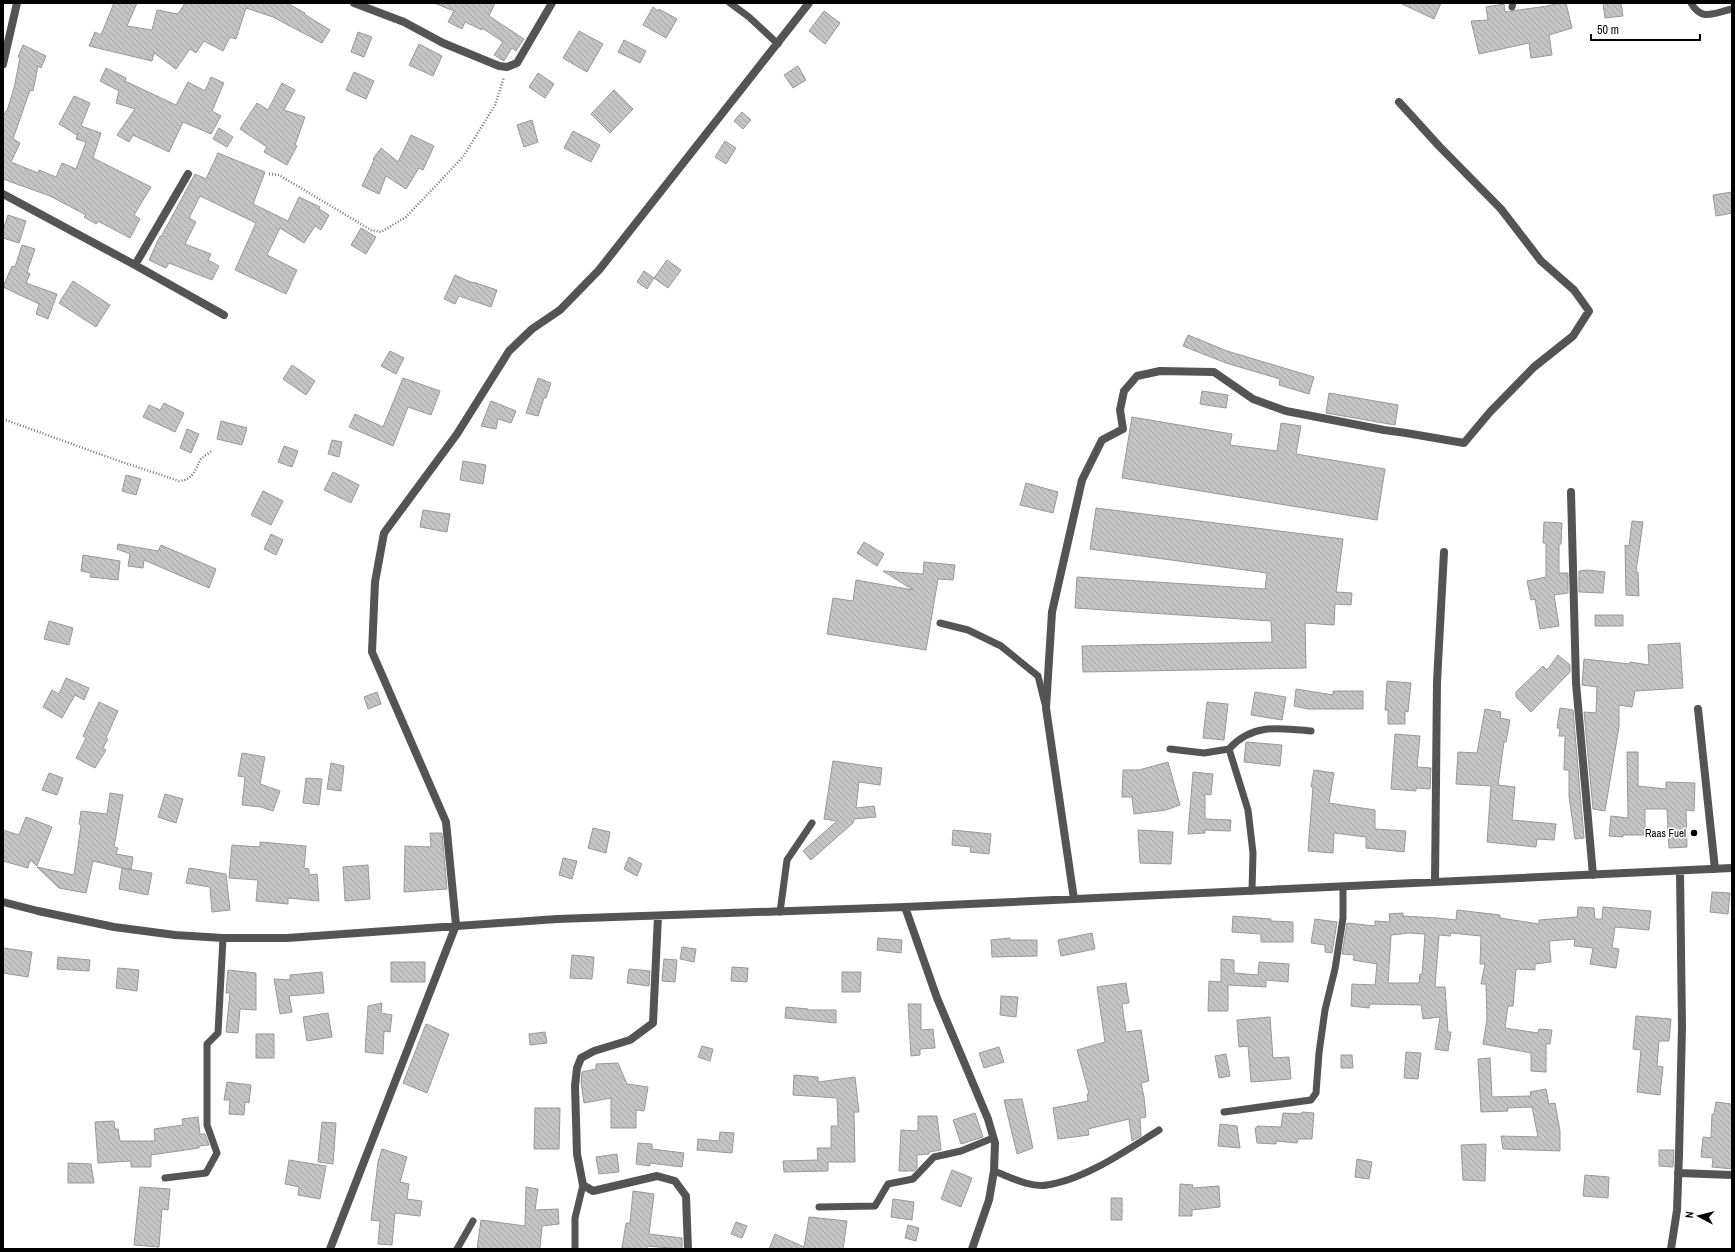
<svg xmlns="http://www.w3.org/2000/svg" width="1735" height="1252" viewBox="0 0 1735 1252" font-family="'Archivo Narrow',sans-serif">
<defs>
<pattern id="building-back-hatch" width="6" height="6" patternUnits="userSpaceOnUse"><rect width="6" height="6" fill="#c4c4c4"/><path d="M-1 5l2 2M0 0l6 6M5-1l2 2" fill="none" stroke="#a7a7a7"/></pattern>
</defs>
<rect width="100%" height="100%" fill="#fff"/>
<path fill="url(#building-back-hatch)" stroke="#989898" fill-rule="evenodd" d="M114,3H137L127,26L152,30L157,10L178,14L185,3H287L305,13L304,14L330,30L322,43L273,17L246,8L236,39L230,37L223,51L204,41L196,53L190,49L176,69L154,53L152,61L89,46L95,32L101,35Z
M434,3H495L489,16L524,39L516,51L512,48L504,61L494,55L503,42L482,28V30L465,22L462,29L448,22L454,11Z
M1400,3H1441L1434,19Z
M1560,3H1566L1572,28L1549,35L1552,55L1531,58L1529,43L1479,54L1471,21L1488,20L1486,7L1504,4L1505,12L1547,6Z
M1603,3H1621L1623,16L1605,18Z
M653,7L658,11L659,9L677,19L666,38L643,25Z
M824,11L840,23L825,44L809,31Z
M579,31L603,44L587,72L563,58Z
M358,32L372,37L364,57L351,52Z
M624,40L646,51L640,63L618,52Z
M419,44L442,56L433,76L409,65Z
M23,45L46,56L41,68L38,66L33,91L30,90L13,139L20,143L11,162L38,173L39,170L56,177L62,163L76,169L86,142L76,139L78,133L77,135L59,124L74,96L90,103L81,126L101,133L93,158L151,187L134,215L140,219L130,238L98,221L96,224L84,217L86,215L50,196L3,179V117L6,111H7L14,88L20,58L18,57Z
M798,66L806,80L793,88L784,75Z
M106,68L126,78L125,81L176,105L188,82L205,91L211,77L224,83L212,111L221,116L211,134L183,122L169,152L133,135L129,142L117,135L135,109L116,103L119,91L100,81Z
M354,72L374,81L366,99L346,90Z
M538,73L554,84L545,98L529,87Z
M282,83L295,90L284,110L305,117L295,145L297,146L287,165L264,152L267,147L240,129L257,103L268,110Z
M614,90L633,109L610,133L591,114Z
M742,112L751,120L743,129L734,121Z
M532,120L538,142L524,147L517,125Z
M219,128L233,137L227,147L213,139Z
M573,131L600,145L591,162L564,148Z
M411,135L434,146L423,170L419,168L406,189L386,176L379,194L362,186L374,160L373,159L381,148L398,162Z
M725,141L736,148L726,164L715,157Z
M218,153L265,172L253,204L288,221L299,197L320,207L319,209L329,215L321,230L315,226L304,243L280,228L267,255L297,270L286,294L235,270L256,223L200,196L189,218L196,222L185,244L211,254L208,260L219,266L212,280L169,263L166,268L149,260L160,236L161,237L195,174L206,179Z
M1732,192V213L1716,216L1713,195Z
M8,215L26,221L19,243L3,238V230Z
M361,228L376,237L366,254L351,245Z
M22,245L35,249L27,272L30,274L26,283L57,294L48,319L36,314L39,304L3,287L12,266L15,267Z
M667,260L681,270L668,288L654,278Z
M644,271L654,278L647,289L637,282Z
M455,275L473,283V282L497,290L491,307L459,296L455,304L444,299Z
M73,281L110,305L96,327L59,303Z
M1188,335L1227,351L1314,377L1309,394L1279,385L1280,379L1226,363L1183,346Z
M390,351L404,358L396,374L381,366Z
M292,365L315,381L306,395L283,379Z
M403,378L440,391L431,415L408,407L393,446L349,427L355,414L383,427Z
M538,378L551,383L546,398H544L538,416L526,413Z
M1202,391L1228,395L1226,408L1200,404Z
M1329,393L1398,405L1395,425L1326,413Z
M491,401L516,411L511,423L498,419L496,429L481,426Z
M164,403L184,413L175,432L143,417L149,405L160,410Z
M1132,417L1232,434L1230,445L1277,451L1281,423L1301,426L1296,454L1385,469L1377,520L1122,478Z
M221,421L247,428L242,445L217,439Z
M187,429L199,434L191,453L180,448Z
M332,440L342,442L339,457L328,454Z
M284,446L298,451L292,467L278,462Z
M463,461L486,465L483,484L460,480Z
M333,472L359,485L351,503L324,490Z
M126,475L141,479L136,495L122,491Z
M1026,483L1058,492L1053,513L1020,505Z
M263,491L283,501L271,525L251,515Z
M1096,508L1343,539L1336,592L1352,593L1351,605L1335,604L1334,625L1305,623L1306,668L1083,672L1082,646L1272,642L1271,621L1075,608L1077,577L1265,589L1267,573L1090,549Z
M423,510L450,514L447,532L420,527Z
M1632,521L1643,522L1636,572H1638L1639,596L1626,595L1625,545L1629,546Z
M1544,522L1562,523L1561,544H1559V573H1568V593L1554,595L1559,626L1540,629L1535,599L1531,600L1527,581L1546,577V543H1543Z
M271,534L283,540L276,555L264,549Z
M864,542L884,554L877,566L857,553Z
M118,544L158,551L161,545L216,569L209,588L144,560L143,568L128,566L130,554L117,549Z
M83,555L120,561L118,580L90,577L91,573L81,571Z
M924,562L955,565L953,580L938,579L926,650L827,634L833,598L853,601L856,580L913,590L883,571L923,574Z
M1588,570L1605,572L1603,593L1579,592V571Z
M1595,615H1623V626H1595Z
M49,621L73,628L69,645L44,639Z
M1680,643L1683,688L1635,691L1632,707L1619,705V727L1605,811L1593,809L1584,712L1596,713L1597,687L1582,685L1584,659L1630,664V662L1649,665L1648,645Z
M1558,655L1570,665V672L1531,712L1516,697V692L1543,666L1547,670Z
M66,678L89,688L84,700L75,695L62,718L43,707L52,690L59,694Z
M1387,681L1411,683L1408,712L1405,711V724H1388V710H1385Z
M1296,689L1333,695V691H1363V709H1308L1294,706Z
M377,692L381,704L368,709L364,697Z
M1255,692L1286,697L1282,720L1251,715Z
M99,702L118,711L106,738L108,739L103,748L106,750L95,768L76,758L86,738L83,736Z
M1207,702L1228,704L1224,740L1203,738Z
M1560,708L1573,710L1584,838L1575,839L1569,796V770H1564L1565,736H1559L1560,728H1557Z
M1485,709L1501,712L1500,718L1510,720L1506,742H1504L1498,785L1515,787L1512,820L1556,824L1554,840L1537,839L1536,847L1487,842L1491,786L1456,784L1458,752L1477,753Z
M1395,734L1420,736L1417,767L1431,768L1430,789L1416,788V791L1391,789Z
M1246,742L1282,745L1280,766L1244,762Z
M1627,752H1638V786L1666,789V782L1695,783L1694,811L1686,810L1687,847L1669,848L1667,809H1645V835H1623V837L1609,836L1611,816L1628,818Z
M242,753L265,757L260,784L280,791L273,811L261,807L242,805L245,777L238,776Z
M833,761L882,768L880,785L859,782L856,808L874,806L876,817L854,819L853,823L811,860L803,851L837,821L824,819Z
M1168,762L1180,805L1166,810L1134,814L1132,797H1122L1123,770H1139Z
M331,763L344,766L341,791L327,789Z
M1314,770L1334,773L1329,803L1375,810V829L1406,831L1404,852L1366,848V837L1334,833L1333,853L1308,851L1313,787H1311Z
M1193,772L1213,774L1211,795L1205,794V819L1231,820L1230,831L1205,830V833L1188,834Z
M49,773L63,778L57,795L42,790Z
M306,778L322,779L319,805L303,803Z
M110,793L123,795L114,847L118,848L116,854L133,857L131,870L93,861L86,893L59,888L37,867L74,875L81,825L79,824L81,811L107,814Z
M165,794L183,799L176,823L158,817Z
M26,817L52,827L37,866L30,860L28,868L3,861V830L19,835Z
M593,828L610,832L606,853L588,848Z
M953,830L991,834L989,854L970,852L971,847L952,845Z
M1138,830L1173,832L1171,864L1140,863Z
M430,833H442L447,889L404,892L405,846L431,847Z
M260,842L306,846L304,868L309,869V875L317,874L319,901L288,898V904L256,901L258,880L229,878L232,845L260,847Z
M629,857L642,864L637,876L624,869Z
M563,858L577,861L572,879L559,875Z
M368,865L370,899L345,901L343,867Z
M122,868L152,873L148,895L119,889Z
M189,868L226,874L230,910L212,912L210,887L186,883Z
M1712,892L1730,893L1728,914L1710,912Z
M1578,907L1594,908L1595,919H1602L1603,907L1651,911L1649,930L1615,927L1612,948L1619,949L1616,968L1590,964L1593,948L1574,946L1575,939L1549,941L1551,962L1535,964V970L1516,969L1513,1006H1508L1505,1028L1538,1033L1539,1029L1552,1030L1550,1044H1546V1072L1531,1071V1053L1483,1044L1487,1019L1486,984H1481L1485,964H1480L1481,936L1451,933L1450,936L1439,935L1435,987H1445L1448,1032H1451L1448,1051L1435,1049L1440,1017L1423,1019L1421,1005L1370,1004L1369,1008L1351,1006L1352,984L1375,985L1377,964L1353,960L1354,955L1342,954L1347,923L1375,926V921L1390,922L1389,914L1403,913V916L1438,918L1456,920L1457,910L1500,915V918L1539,924V920L1577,917ZM1409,933L1425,934L1422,975L1420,974L1419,983H1388L1391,935Z
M1233,916L1271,919V921L1293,922V942H1261V934L1232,932Z
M1315,919L1337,922L1332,953L1325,952V945L1311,943Z
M1092,933L1095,949L1061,956L1058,940Z
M878,938L902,940L901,953L877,950Z
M1010,938V940H1037V956L992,957L991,940Z
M682,947L696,949L694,962L680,959Z
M3,948L32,952L28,977L3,973Z
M572,955L594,957L592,979L570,978Z
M58,957L90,960L89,971L57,969Z
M664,959L677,960L675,982L662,981Z
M1221,959L1234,960V973L1258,975L1259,962L1289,964L1288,982L1266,980V987L1228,985V1011H1208L1209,981L1221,982Z
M391,962H425V982H391Z
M732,967L748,968L747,982L731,981Z
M118,968L139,970L137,991L116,988Z
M629,969L650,971L649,986L627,983Z
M228,970L256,973V1010L240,1009L238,1033L226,1032L230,993H226Z
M322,972L324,993L289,996L292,1012L280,1014L274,979L290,980V975Z
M842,972H861L860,992H842Z
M1126,983L1129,1003L1122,1004L1126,1032L1141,1030L1149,1081L1141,1083L1144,1097L1146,1117L1140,1118L1141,1136L1132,1141L1129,1119L1088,1129L1089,1135L1058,1139L1053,1108L1088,1101L1087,1094H1089L1077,1050L1105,1042L1097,987Z
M1001,996L1018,997L1016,1017L1000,1015Z
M382,1003L381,1013L392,1015L390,1032L384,1031L383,1054L365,1052L368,1006Z
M908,1004H921V1030L933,1029L935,1048L920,1049V1055L911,1056Z
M786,1007L808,1009V1010H836V1023L785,1018Z
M328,1013L332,1037L307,1041L303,1017Z
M1636,1016L1671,1019L1669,1041H1659L1657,1066L1663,1067L1660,1095L1637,1092L1641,1050L1633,1049Z
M1270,1017L1273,1058L1289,1057L1291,1079L1251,1082L1248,1046L1239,1047L1237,1020Z
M426,1024L449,1034L427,1093L403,1083Z
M545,1032L547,1043L530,1045L529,1034Z
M256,1034H274V1058H256Z
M702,1046L713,1049L710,1061L698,1057Z
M999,1047L1004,1062L984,1068L979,1053Z
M1406,1052L1421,1053L1418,1079L1404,1078Z
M1226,1054L1230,1076L1219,1078L1215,1056Z
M1341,1055H1352L1353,1068H1341Z
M1490,1058L1492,1097L1531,1096L1530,1092L1546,1089L1549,1104L1555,1103L1560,1131V1151L1503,1149L1501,1136L1538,1137L1532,1107L1507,1108L1508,1111L1481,1112L1478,1059Z
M618,1063L627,1084L648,1087L644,1111L636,1110V1128H611V1098L584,1103L581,1082L582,1072L596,1069V1064Z
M794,1075L818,1077V1082L855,1077L859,1112H854L855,1162H828V1171L784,1172L783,1161L818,1160L817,1148H831V1126H838L837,1098L793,1095Z
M227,1082L251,1085L249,1103L245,1102L244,1115L229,1114L230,1100H224Z
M1022,1099L1033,1148L1017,1154L1004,1100Z
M1716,1102L1732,1104V1169L1712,1167L1713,1158L1701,1157L1703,1137L1711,1138L1712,1114H1714Z
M535,1108H560L559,1149H534Z
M1302,1112L1314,1113L1312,1139H1298L1297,1143L1276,1141V1144L1257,1143L1255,1128H1257V1126L1281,1127L1283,1113L1301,1114Z
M975,1113L983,1137L961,1144L953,1120Z
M918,1116H937L941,1150L929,1152V1154L917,1155V1168L914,1171H899L901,1130L918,1131Z
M198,1117L200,1134H205L209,1145L199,1146V1148L151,1155V1167H131V1161L98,1163L95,1122L114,1121L115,1129H118L120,1141H155L154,1129L183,1125L182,1119Z
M322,1122L336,1123L333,1164L318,1162Z
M1220,1124L1237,1126L1240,1148L1218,1146Z
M720,1132L734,1133L732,1153L697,1150L698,1139L719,1141Z
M638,1143L652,1144V1149L684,1153L682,1167L650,1163V1166L636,1164Z
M1486,1144L1485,1181L1463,1180L1461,1145Z
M382,1149L407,1157L400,1182L409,1184L407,1199L422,1201L420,1216L395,1213L392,1245L378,1244L380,1221L371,1220L378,1162Z
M1659,1150H1674L1673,1167L1659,1166Z
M617,1154L619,1172L599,1174L596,1157Z
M1357,1159L1372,1162L1369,1179L1355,1177Z
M289,1160L326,1166L320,1199L298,1195L299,1187L285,1184Z
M68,1163L91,1164L94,1183H68Z
M952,1170L972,1178L961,1207L941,1199Z
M1585,1175L1609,1177L1608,1198L1583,1196Z
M1180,1184L1193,1185L1192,1188L1219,1186L1220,1207L1192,1210V1216H1179Z
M140,1187L170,1189L168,1210L162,1209L159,1247L134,1245Z
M526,1187L538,1189L535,1210L558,1209L559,1224L542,1226L540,1249H477L481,1220L525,1226Z
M633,1191L654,1194L649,1234L682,1238V1249L647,1246V1249L622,1248L626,1223H630Z
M1111,1198H1122V1220H1111Z
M893,1199L914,1202L912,1220L891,1217Z
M809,1217L847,1221L843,1249H769L775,1234L804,1247Z
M736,1222L747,1226L742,1238L731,1234Z
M908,1225L919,1228L916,1241L905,1238Z"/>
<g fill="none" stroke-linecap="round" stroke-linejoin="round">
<path stroke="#767676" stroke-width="2.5" stroke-dasharray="1 2" stroke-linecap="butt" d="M269,174L279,175L371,230L381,232L406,217L463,157L495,105L504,77
M3,419L119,461L179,481C195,479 194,470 201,459C204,456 209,453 212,451"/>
<path stroke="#545454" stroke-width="7" d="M730,3L749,17L778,44
M1691,3C1702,22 1714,13 1732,9
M1512,7L1513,3
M940,623L968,630L1001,646L1038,676L1045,704
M1170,749L1204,753L1229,749L1248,810L1253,853L1252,891
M1229,749C1252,723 1280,728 1311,731
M780,912L787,860L812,823
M1224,1112L1311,1100L1316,1093L1319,1053L1325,1010L1335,969L1343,918V887
M994,1171C1010,1177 1030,1188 1047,1185C1084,1180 1127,1150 1159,1130
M165,1178L206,1173L217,1153L207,1125V1044L218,1033L223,938
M819,1207L875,1206L888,1184L913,1179L934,1157L961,1151L993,1138
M457,1249L473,1221
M575,1249V1218L583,1185"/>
<path stroke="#545454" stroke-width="8" d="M354,3L404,22L443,43L499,66L507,67L517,63L552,3
M3,64L17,3
M3,194L135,265L224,315
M135,265L188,174
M1571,492L1576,683L1593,875
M1698,709L1715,869
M1435,882L1437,682L1444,552
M1074,899L1046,708L1052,612L1082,480L1102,440L1123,429L1120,410L1124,391L1137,376L1160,371L1214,372L1253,399L1286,411L1384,430L1406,433L1464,443L1490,412L1534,367L1573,336L1589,311L1574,290L1541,261L1501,209L1439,146L1399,102
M3,902L38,911L114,927L175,935L223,938H287L557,919L905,907L1732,868
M905,907L937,998L988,1119L995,1143L994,1171L989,1200L972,1249
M658,916L653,1023L630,1040L594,1051L581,1058L577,1068L575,1086L577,1154L583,1185L593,1191L657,1176L675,1181L686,1196L688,1249
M1678,1173L1732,1175
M330,1249L456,925L446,822L372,652L375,582L384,533L457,434L509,351L532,329L560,310L599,270L809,3
M1671,1249L1677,1210L1679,1154L1682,1027L1680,871"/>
</g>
<circle fill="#000" stroke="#fff" stroke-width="1.5" cx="1694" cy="833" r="4"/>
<g text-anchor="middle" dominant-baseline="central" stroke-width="3" stroke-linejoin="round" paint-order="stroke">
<g font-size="11" fill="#000" stroke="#fff" text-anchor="end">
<text x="1686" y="833">Raas Fuel</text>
</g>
</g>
<rect width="1735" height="1252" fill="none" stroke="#000000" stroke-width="8"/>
<g transform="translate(1699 1216) rotate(277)" stroke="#ffffff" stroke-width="3" paint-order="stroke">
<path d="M0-3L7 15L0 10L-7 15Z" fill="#000000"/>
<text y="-6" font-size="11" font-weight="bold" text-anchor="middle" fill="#000000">N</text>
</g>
<path d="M1591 34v6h109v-6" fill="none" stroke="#000000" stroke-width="2"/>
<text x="1597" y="34" font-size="12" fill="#000000" stroke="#ffffff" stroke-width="3" paint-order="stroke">50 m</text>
</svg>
